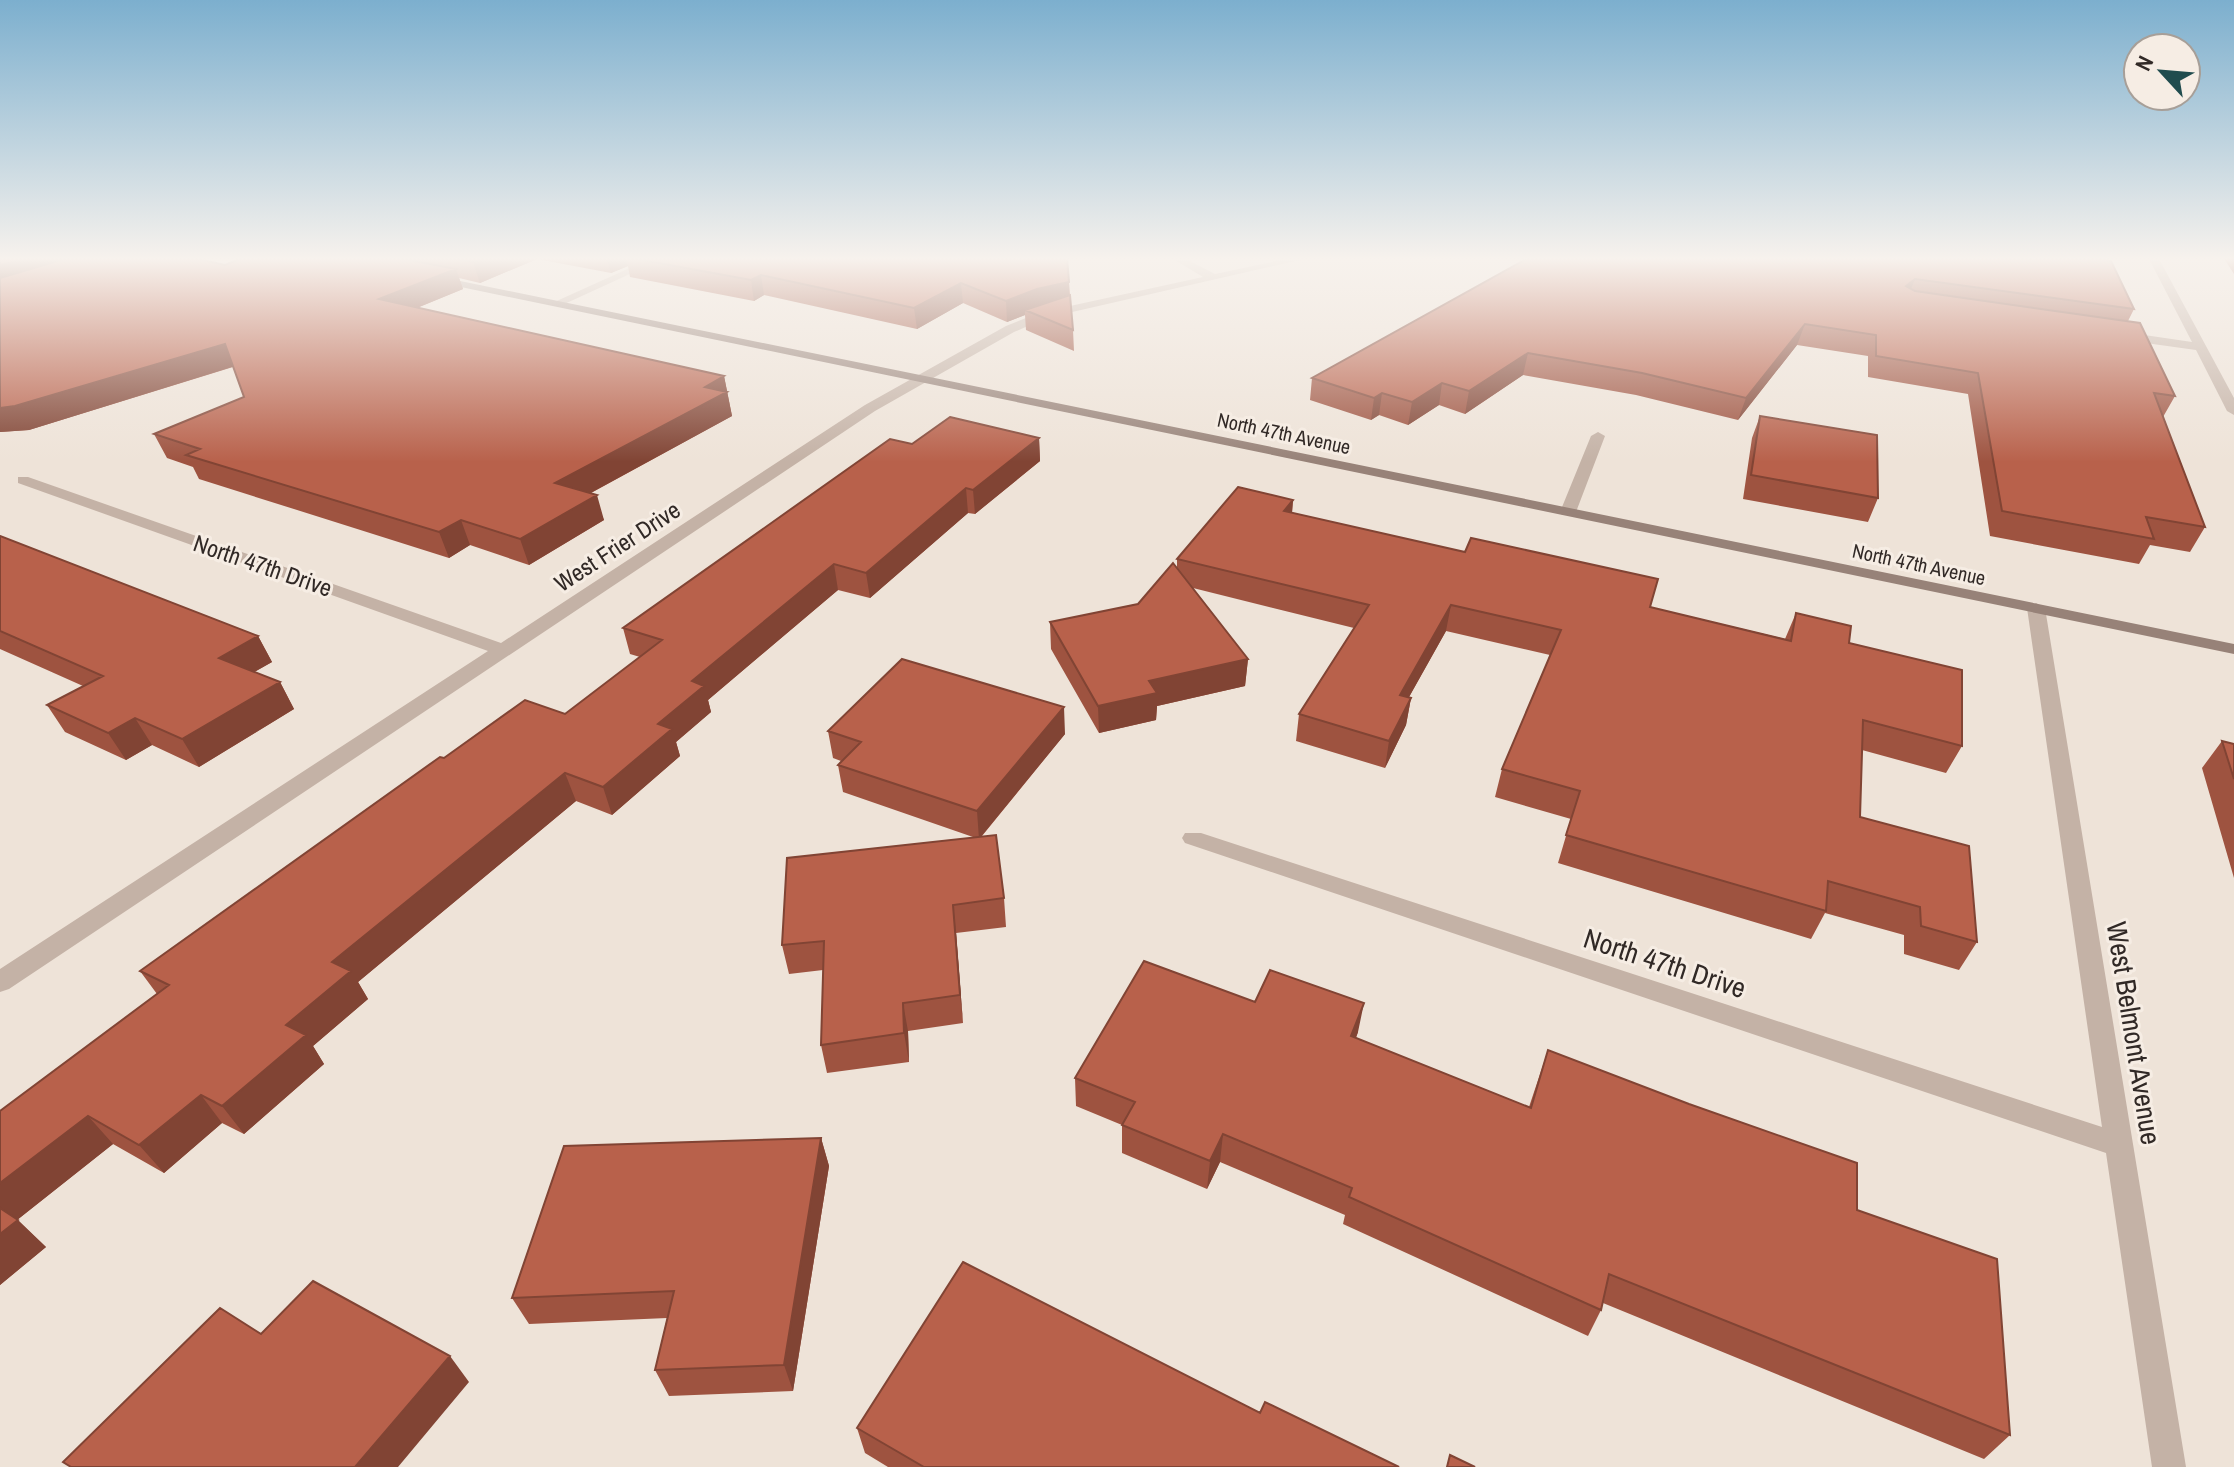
<svg xmlns="http://www.w3.org/2000/svg" width="2234" height="1467" viewBox="0 0 2234 1467" font-family="'Archivo Narrow',sans-serif">
<rect width="100%" height="100%" fill="#eee3d8"/>
<g fill="none" stroke-linecap="round" stroke-linejoin="round">
<path fill="#c4b2a6" fill-rule="evenodd" d="M654,257H667L560,306L550,304Z
M1170,257H1182L1215,274L1295,257H1313L1046,318L1014,332L875,411L9,989L0,992V969L488,651L18,483V477H28L501,643L865,405L1006,326L1038,313L1203,277Z
M2148,257H2158L2234,398V415L2227,411L2196,350L2124,340L2118,336L2124,332L2192,342Z
M1598,432L1605,436L1576,512L1574,515H1562L1560,512L1591,436Z
M2036,603L2045,608L2186,1467H2152L2106,1153L1185,843L1182,838L1185,833H1201L2102,1127L2027,608Z"/>
<path fill="#978278" fill-rule="evenodd" d="M436,276L2234,644V654L432,281L430,279Z"/>
</g>
<path fill="#9e5340" d="M0,257L225,265L244,257H1067L1073,330L1074,351L1026,330L1025,315L1007,322L963,303L917,329L764,295L754,301L630,277L628,266L611,273L537,259L480,283L459,278L463,289L417,308L724,376L732,416L591,493L604,520L529,565L470,545L449,558L199,479L193,467L167,458L154,434L244,397L233,367L29,430L0,432Z
M1530,257L2108,261L2134,309L2128,321L2175,396L2163,417L2205,527L2190,552L2150,545L2139,564L1990,536L1968,394L1868,377V356L1797,345L1738,420L1636,395L1523,375L1465,414L1439,405L1408,425L1379,415L1371,420L1310,400L1312,378Z
M2223,257H2234V274Z
M1760,416L1878,498L1868,522L1743,499L1752,438Z
M1039,438L1040,461L975,514L968,513L870,598L838,590L708,700L711,712L676,742L680,756L612,815L576,801L358,982L368,999L313,1046L324,1064L244,1134L222,1123L164,1173L113,1144L17,1220L46,1247L0,1285V1111L157,994L140,971L444,758L565,714L640,657L630,654L623,628L912,444Z
M1293,500L1292,513L1650,607L1785,639L1796,613L1849,643L1962,746L1946,773L1862,750L1860,817L1977,942L1959,970L1904,954V935L1825,913L1811,939L1558,863L1571,819L1495,797L1502,769L1550,655L1446,631L1409,697L1411,698L1406,725L1385,768L1296,741L1299,714L1354,628L1193,588L1248,659L1245,686L1157,706L1156,720L1099,733L1051,649L1050,622L1138,604L1177,568V559Z
M0,536L258,636L272,662L254,672L280,682L294,709L199,767L152,745L126,760L65,732L47,705L83,686L0,649Z
M828,731L1065,734L982,836L1004,898L1006,927L956,933L963,1023L908,1031L909,1062L827,1073L821,1045L823,970L789,974L782,945L973,837L843,792L838,765L841,761L833,758Z
M2222,741L2234,744V878L2202,768Z
M1255,1002L1358,1032L1356,1038L1529,1107L1548,1050L1857,1210L2010,1435L1984,1459L1603,1303L1601,1310L1588,1336L1343,1224L1345,1215L1220,1162L1207,1189L1122,1153V1125L1076,1106L1075,1078Z
M821,1138L829,1166L793,1391L669,1396L655,1370L667,1318L529,1324L512,1298Z
M1260,1413L1399,1467H888L865,1453L857,1428Z"/>
<path fill="#814434" d="M31,257H109L0,289V265Z
M488,257H536L537,259L480,283L473,262Z
M606,257H647H626L628,266L611,273Z
M456,269L463,289L387,320L379,299Z
M761,275L764,295L754,301L751,280Z
M1915,279L1907,299L1906,286Z
M1069,282V303L1025,310V315L1007,322L1006,301L1037,289Z
M961,283L963,303L917,329L914,308Z
M1805,324L1797,345L1738,420L1746,398Z
M225,344L235,366L29,430L0,432V408Z
M1528,353L1523,375L1465,414L1469,391Z
M724,376L732,416L563,508L555,483L705,387Z
M1442,383L1439,405L1408,425L1412,402Z
M1382,393L1379,415L1371,420L1374,398Z
M1039,438L1040,461L975,514L973,490Z
M966,488L968,513L870,598L866,573Z
M597,495L604,520L529,565L520,539Z
M1293,500L1291,524L1284,511Z
M461,520L470,545L449,558L439,532Z
M834,564L838,590L708,700L711,712L676,742L680,756L612,815L603,787L658,724L692,681Z
M1451,605L1446,631L1395,722L1400,695Z
M258,636L272,662L233,684L219,658Z
M1248,659L1245,686L1157,706L1156,720L1099,733L1098,706L1149,681Z
M280,682L294,709L199,767L182,739Z
M1411,698L1406,725L1385,768L1389,741Z
M1064,707L1065,734L979,839L977,811Z
M135,718L152,745L126,760L108,733Z
M565,773L576,801L358,982L368,999L313,1046L324,1064L244,1134L222,1106L286,1025L332,962Z
M953,905L956,933L963,1023L960,995Z
M903,1003L908,1031L909,1062L904,1033Z
M1364,1003L1358,1032L1345,1064L1351,1036Z
M201,1095L222,1123L164,1173L139,1145Z
M88,1116L113,1144L12,1224L0,1212V1183Z
M1223,1134L1220,1162L1207,1189L1210,1161Z
M821,1138L829,1166L793,1391L784,1365Z
M18,1220L46,1247L0,1285V1234Z
M450,1356L469,1382L398,1467H355Z"/>
<path fill="#b8614b" stroke="#814434" stroke-width="2" d="M0,257H31L0,265Z
M71,257H189L225,265L244,257H394L456,269L379,299L724,376L705,387L727,392L555,483L597,495L520,539L461,520L439,532L186,455L200,449L154,434L244,397L225,344L15,406L0,408V278Z
M445,257H488L473,262Z
M626,257H1067L1069,282L1037,289L1006,301L961,283L914,308L761,275L751,280Z
M1530,257H2106L2108,261H2111L2134,309L1915,279L1906,286L1915,291L2140,323L2175,396L2154,393L2205,527L2146,517L2154,539L2002,511L1978,373L1876,356V335L1805,324L1746,398L1642,373L1528,353L1469,391L1442,383L1412,402L1382,393L1374,398L1312,378Z
M1070,295L1073,330L1025,310Z
M1760,416L1877,435L1878,498L1751,475Z
M950,417L1039,438L973,490L966,488L866,573L834,564L692,681L704,686L658,724L672,729L603,787L565,773L332,962L351,971L286,1025L306,1035L222,1106L201,1095L139,1145L88,1116L0,1183V1111L169,985L140,971L440,757L444,758L525,700L565,714L662,640L623,628L890,439L912,444Z
M1238,487L1293,500L1284,511L1465,552L1471,538L1658,579L1650,607L1791,641L1796,613L1851,626L1849,643L1962,670V746L1863,720L1860,817L1969,846L1977,942L1921,926L1920,907L1828,881L1826,911L1566,835L1580,791L1502,769L1561,630L1451,605L1400,695L1411,698L1389,741L1299,714L1369,605L1177,559Z
M0,536L258,636L219,658L280,682L182,739L135,718L108,733L47,705L103,676L0,631Z
M1173,563L1248,659L1149,681L1157,693L1098,706L1050,622L1138,604Z
M902,659L1064,707L977,811L838,765L861,742L828,731Z
M2222,741L2234,744V779Z
M996,835L1004,898L953,905L960,995L903,1003L904,1033L821,1045L824,941L782,945L787,858Z
M1144,961L1255,1002L1270,970L1364,1003L1351,1036L1531,1108L1548,1050L1689,1104L1857,1163V1210L1997,1259L2010,1435L1609,1274L1601,1310L1349,1197L1352,1188L1223,1134L1210,1161L1122,1125L1135,1102L1075,1078Z
M821,1138L784,1365L655,1370L674,1291L512,1298L564,1146Z
M0,1208L18,1220L0,1234Z
M963,1262L1260,1413L1265,1402L1399,1467H924L857,1428Z
M313,1281L450,1356L355,1467H71L63,1462L220,1308L261,1334Z
M1450,1455L1475,1467H1447Z"/>
<linearGradient id="sky" x2="0" y2="1"><stop stop-color="#7cafce"/><stop offset="0.56" stop-color="#f7f2ed"/><stop offset="1" stop-color="#f7f2ed" stop-opacity="0"/></linearGradient>
<rect width="2234" height="462" fill="url(#sky)"/>
<g text-anchor="middle" dominant-baseline="central" stroke-width="6" stroke-linejoin="round" paint-order="stroke">
<g font-size="20" fill="#312926" stroke="#f6ede4">
<text transform="translate(1284 433) rotate(12)">North 47th Avenue</text>
<text transform="translate(1919 564) rotate(12)">North 47th Avenue</text>
</g>
<g font-size="24" fill="#312926" stroke="#f6ede4">
<text transform="translate(617 546) rotate(-33)">West Frier Drive</text>
<text transform="translate(263 565) rotate(19)">North 47th Drive</text>
</g>
<g font-size="28" fill="#312926" stroke="#f6ede4">
<text transform="translate(1665 963) rotate(18)">North 47th Drive</text>
<text transform="translate(2134 1033) rotate(81)">West Belmont Avenue</text>
</g>
</g>
<g transform="translate(2162 72) rotate(296)"><circle r="38" fill="#f6ede4" stroke="#a79f98" stroke-width="2"/>
<path d="M0-6L14 30L0 20L-14 30Z" fill="#204c4e"/>
<text y="-12" font-size="22" font-weight="bold" text-anchor="middle" fill="#312926">N</text>
</g>
</svg>
